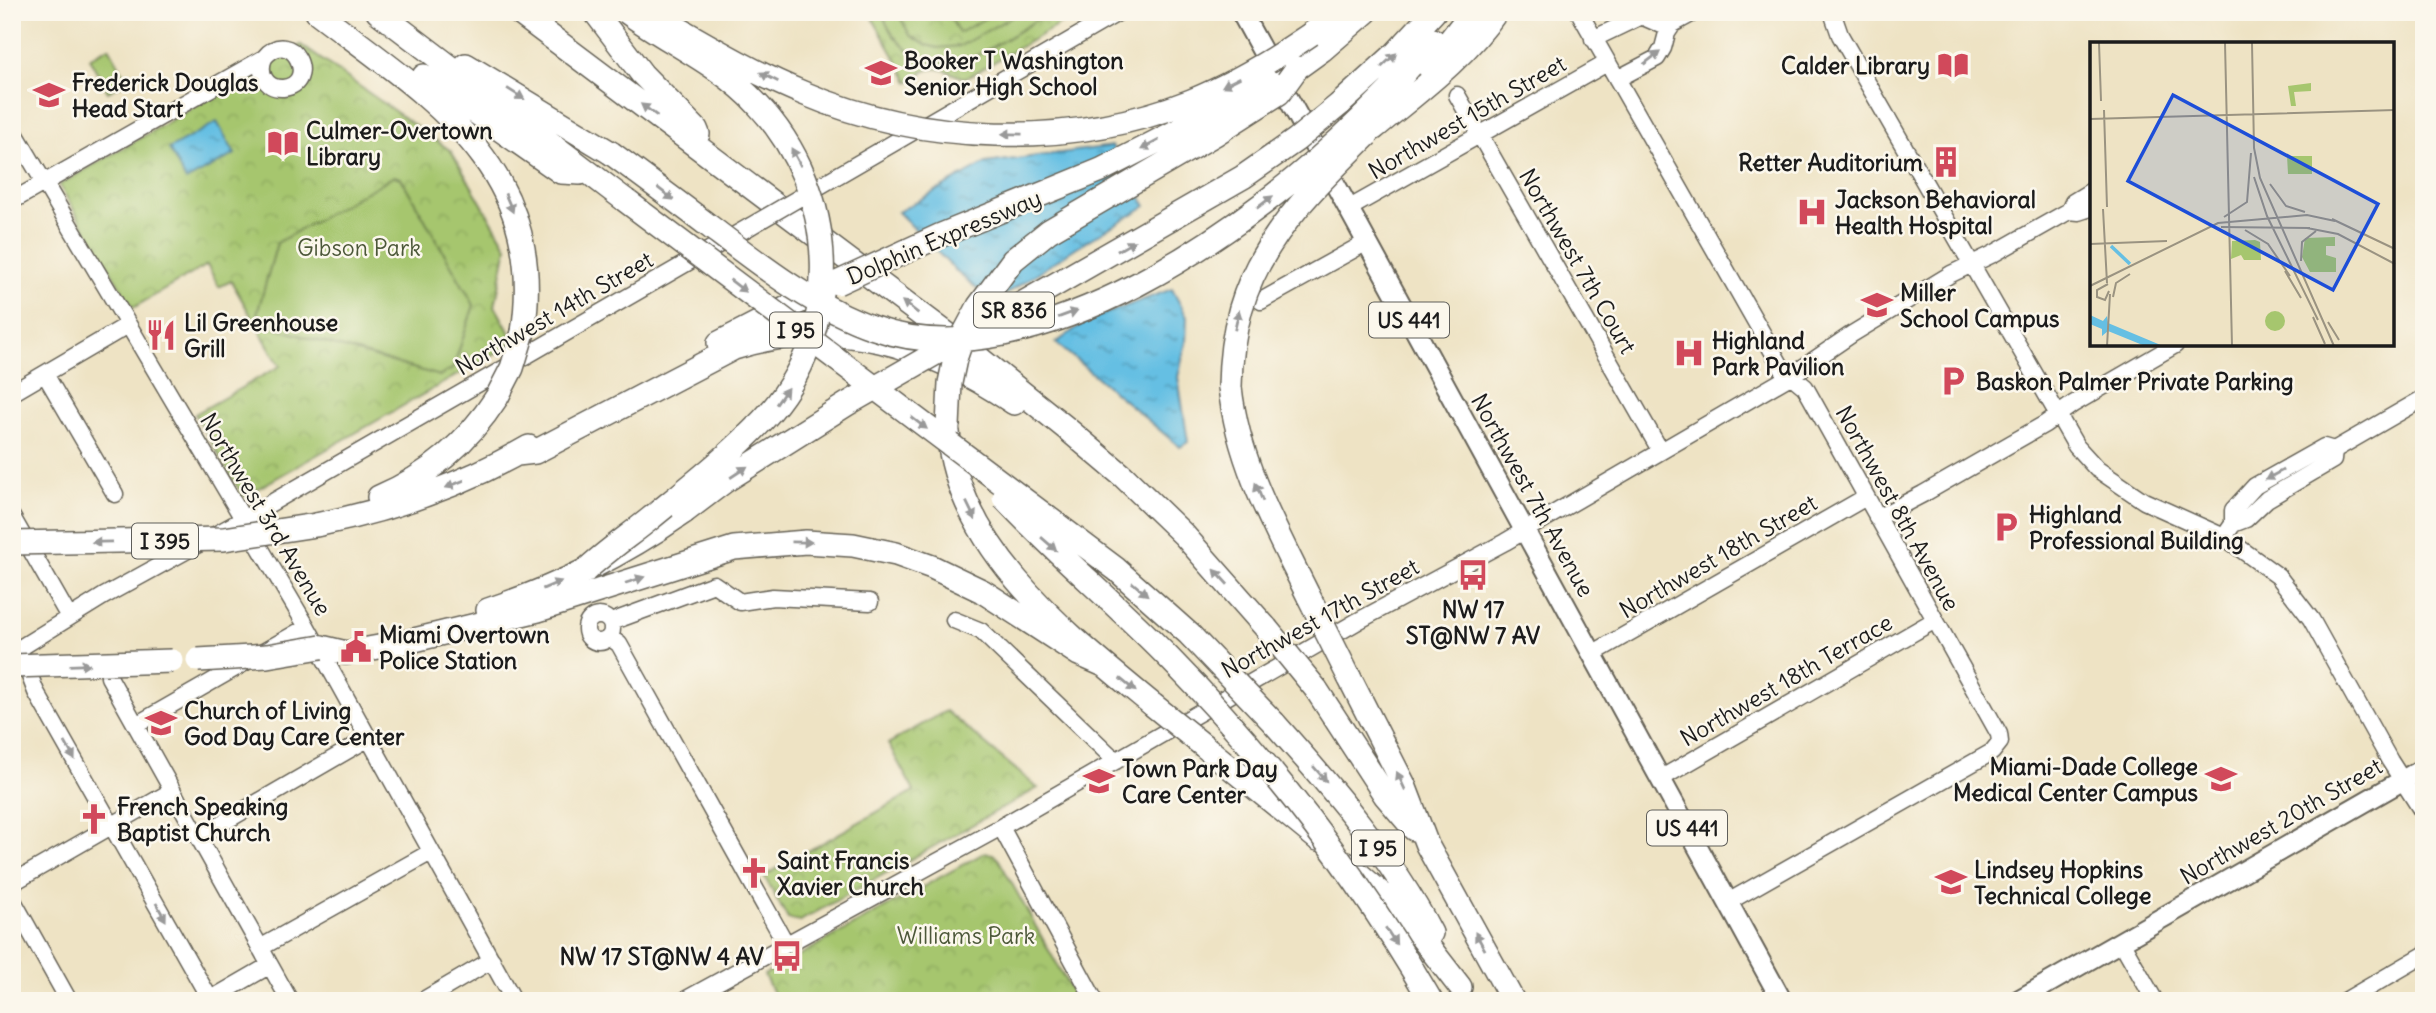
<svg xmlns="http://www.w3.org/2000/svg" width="2436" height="1013" viewBox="0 0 2436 1013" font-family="Delius,sans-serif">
<defs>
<pattern id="park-crowns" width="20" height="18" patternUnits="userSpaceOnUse" patternTransform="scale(1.75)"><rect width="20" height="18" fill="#a6c66e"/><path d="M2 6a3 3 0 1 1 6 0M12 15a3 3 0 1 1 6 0" fill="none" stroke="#8eaa5f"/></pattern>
<pattern id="water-ripples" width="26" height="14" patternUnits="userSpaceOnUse" patternTransform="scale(1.75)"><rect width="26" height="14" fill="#65bfe3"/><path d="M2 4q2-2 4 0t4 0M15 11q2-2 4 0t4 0" fill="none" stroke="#529ab7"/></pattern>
</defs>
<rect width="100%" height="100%" fill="#fbf7ec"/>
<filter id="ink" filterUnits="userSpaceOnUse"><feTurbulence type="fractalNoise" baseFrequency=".0143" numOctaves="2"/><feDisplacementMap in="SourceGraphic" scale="14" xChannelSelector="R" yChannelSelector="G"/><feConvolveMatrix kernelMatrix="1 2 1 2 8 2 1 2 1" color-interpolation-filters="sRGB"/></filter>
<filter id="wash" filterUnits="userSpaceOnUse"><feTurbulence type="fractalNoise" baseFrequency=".00686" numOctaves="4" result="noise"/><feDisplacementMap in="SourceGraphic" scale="28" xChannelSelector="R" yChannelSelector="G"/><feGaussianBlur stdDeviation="1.57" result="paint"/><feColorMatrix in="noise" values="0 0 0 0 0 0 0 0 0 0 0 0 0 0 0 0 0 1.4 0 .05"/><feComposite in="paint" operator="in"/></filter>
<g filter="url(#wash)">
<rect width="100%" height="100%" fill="#eee3c4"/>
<path fill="url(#park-crowns)" stroke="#617145" stroke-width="2" d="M869,12H1081L966,78C956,77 949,70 939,69C928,67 917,75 909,82Z
M301,45L451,151L507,247L495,306L515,342L243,497L195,414L280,366L231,281L219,287L207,265L133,308L59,185Z
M946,711L1038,788L800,921L788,919L764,876L914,791L888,744Z
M984,853L993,854L999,860L1077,1001H777L764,975Z"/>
<path fill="#a6c66e" stroke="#617145" stroke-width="2" d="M882,12H897L910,35L926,45L938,48L960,46L1020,12H1049C1024,27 995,48 968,59C930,73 893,48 882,12Z
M947,12H996L959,33Z
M109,47L128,81L108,92L89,58Z
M394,176L401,178L474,305L453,368L440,376L264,325L257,314L277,243Z"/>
<path fill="url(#water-ripples)" stroke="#406e80" stroke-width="2" d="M217,122L235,154L186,181L169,149Z
M1112,146L1146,206L1077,247L994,302L959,274L898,212L986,163Z
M1172,289L1187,317L1186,342L1178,377L1188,442L1180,447L1056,343L1086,321Z"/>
</g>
<g filter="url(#ink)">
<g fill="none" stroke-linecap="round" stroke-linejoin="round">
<defs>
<path id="minor" d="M1579,12L1782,368L1805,387L1999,734L2000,742L1992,752L1728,902
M1832,12L1840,35L1864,77L2076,446L2097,469L2144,501L2224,537L2278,576L2311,619L2390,761L2424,814
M1593,39L1641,16L1664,26L1673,24
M1617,79L1657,58L1663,48L1667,33L1673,24L1695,12
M1457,95L1660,450
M12,128L307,627L514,1001
M804,195L1119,12
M12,201L264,58C292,24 320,84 283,88C265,89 258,72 264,58
M1348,209L1607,63
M2069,211L2079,212L2091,208
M1261,301L1367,242
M45,374L115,494
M12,393L128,325
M12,517L69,617
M1877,518L1923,494L2045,424L2073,404L2175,345
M2233,524L2246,519L2267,499L2333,460L2334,450
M2224,537L2233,524V510L2255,486L2324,447L2334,450L2424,398
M586 629a13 13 0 1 1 26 0a13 13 0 1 1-26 0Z
M954,620L981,631L1116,761
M611,622L714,584L740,602L773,597L870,602
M609,637L619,644L786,944
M12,653L104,596L233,525L749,227
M1592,654L1866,497
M23,658L36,692L211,1001
M109,677L290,1001
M136,725L307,627
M1660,779L1935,620
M1001,827L1095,1001
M198,837L369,738
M12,883L172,791
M12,899L69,1001
M2121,941L2155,1001
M260,948L431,852
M208,1001L270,965
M422,1001L492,960
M683,1001L1001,827L1358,621L1505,542L1792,375L1852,334L1951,274L1993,254L2069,211L2073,202L2091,191
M2345,1001L2424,955"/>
<path id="major" d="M1241,12L1782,1001
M2017,1001L2424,768"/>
<path id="highway" d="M317,12C431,99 548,167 523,332
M378,12L625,200
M518,12L975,355L1066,428L1123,476L1184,535L1266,628
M595,12L642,74L696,129L698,134
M1311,34L1339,12
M466,65L611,153
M1429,67L1472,12
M1297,68L1322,50L1366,12
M424,76L561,172L580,173
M1340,104L1394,55L1434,12
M1362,118L1388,92L1433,40
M1373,129C1416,93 1464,59 1496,12
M719,343L822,290
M1230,387C1238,463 1276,530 1309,597
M948,432C959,551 1067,634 1153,705
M517,454L535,452L734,348C837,315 927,344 1014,403
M379,497C429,476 468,442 497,397
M316,525C391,510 463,485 529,447
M488,610C560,586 621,556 684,512
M321,647L346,653L406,642L538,610L734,548L806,542L853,545L896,554L932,567L982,591L1079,654L1104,665
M1349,677L1404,785L1427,845L1513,1001
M1316,689L1385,795L1414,829
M1274,723C1332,788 1390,855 1431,933
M1204,746L1318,839
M1347,864L1383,895L1415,929L1460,987"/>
</defs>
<use href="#minor" stroke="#666257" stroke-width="19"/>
<use href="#major" stroke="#666257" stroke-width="23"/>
<use href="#highway" stroke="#666257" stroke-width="26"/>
<use href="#minor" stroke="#fff" stroke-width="16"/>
<use href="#major" stroke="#fff" stroke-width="19"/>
<use href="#highway" stroke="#fff" stroke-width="23"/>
<defs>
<path id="minor-bridge" d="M749,227L804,195"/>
<path id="highway-bridge" d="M653,14C702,42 751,72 803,93C923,144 1069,149 1191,101C1233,84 1273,60 1311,34
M611,153C645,178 679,203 713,229C763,267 814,307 874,328C1033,385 1255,224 1362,118
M625,200L1116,569L1189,634L1274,723
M837,283L939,236L1101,170L1271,83
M1230,387C1231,269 1288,213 1367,135
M497,397L512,368L523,332
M948,427L950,383L955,359L963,336L979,306L1013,260L1049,231L1215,134L1279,93L1297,68
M1004,498C1057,555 1117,604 1171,660C1271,762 1360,878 1431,1001
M684,512L725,481L847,404L1243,177L1296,140L1340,104
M12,543L224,539L316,525
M585,571C606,551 629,536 651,518C689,487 729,456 763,420C847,332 839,190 757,104C721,65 669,43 627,12
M1309,597L1349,677
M1266,628L1316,689
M198,660L267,656L321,647
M12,666L172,661
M1153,705L1204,746"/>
</defs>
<use href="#minor-bridge" stroke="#666257" stroke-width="19" stroke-linecap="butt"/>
<use href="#highway-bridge" stroke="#666257" stroke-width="26" stroke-linecap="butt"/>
<use href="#minor-bridge" stroke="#fff" stroke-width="16"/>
<use href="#highway-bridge" stroke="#fff" stroke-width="23"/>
</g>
<defs><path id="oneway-solid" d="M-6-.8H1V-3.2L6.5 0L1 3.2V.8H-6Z" transform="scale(1.75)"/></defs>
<g fill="#999">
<use href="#oneway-solid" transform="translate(1652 58) rotate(-37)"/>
<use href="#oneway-solid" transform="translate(1389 60) rotate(-43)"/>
<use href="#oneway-solid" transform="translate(769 77) rotate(-153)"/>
<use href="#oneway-solid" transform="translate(1231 82) rotate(153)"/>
<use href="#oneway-solid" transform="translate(516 94) rotate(32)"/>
<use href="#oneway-solid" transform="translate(649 110) rotate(-144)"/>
<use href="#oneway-solid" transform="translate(1012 134) rotate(-179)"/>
<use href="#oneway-solid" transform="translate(1150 145) rotate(152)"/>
<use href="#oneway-solid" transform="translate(796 157) rotate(-118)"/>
<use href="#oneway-solid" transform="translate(666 194) rotate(37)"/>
<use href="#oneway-solid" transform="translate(1265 202) rotate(-37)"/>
<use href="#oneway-solid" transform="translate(509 203) rotate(67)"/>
<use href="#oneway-solid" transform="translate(1126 246) rotate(-30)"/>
<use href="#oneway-solid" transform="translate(738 286) rotate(37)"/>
<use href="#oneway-solid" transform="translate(910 307) rotate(-143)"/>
<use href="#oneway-solid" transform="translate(1068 314) rotate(-20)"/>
<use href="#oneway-solid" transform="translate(1237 320) rotate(-77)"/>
<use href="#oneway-solid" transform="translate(782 396) rotate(-55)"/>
<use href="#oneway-solid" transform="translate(919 423) rotate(37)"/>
<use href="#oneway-solid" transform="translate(739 472) rotate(-33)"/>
<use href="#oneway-solid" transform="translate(2274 475) rotate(151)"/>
<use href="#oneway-solid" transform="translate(455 484) rotate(158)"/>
<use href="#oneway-solid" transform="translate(1259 492) rotate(-112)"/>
<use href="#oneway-solid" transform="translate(971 511) rotate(64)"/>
<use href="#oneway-solid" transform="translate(102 542) rotate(179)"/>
<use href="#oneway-solid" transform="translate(802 542) rotate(1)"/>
<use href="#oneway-solid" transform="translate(1049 544) rotate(41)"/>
<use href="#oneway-solid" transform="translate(1221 577) rotate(-132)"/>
<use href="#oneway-solid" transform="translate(635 580) rotate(-18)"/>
<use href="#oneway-solid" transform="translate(552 585) rotate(-23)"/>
<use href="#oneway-solid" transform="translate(1140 589) rotate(40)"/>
<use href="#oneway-solid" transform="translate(80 665) rotate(-2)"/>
<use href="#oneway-solid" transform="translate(1128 685) rotate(39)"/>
<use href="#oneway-solid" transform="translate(70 751) rotate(61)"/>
<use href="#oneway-solid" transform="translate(1320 774) rotate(49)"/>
<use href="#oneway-solid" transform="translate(1401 781) rotate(-115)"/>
<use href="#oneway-solid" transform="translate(161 912) rotate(61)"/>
<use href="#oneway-solid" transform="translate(1391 936) rotate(57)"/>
<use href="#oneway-solid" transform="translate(1480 941) rotate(-119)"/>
</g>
</g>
<defs>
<symbol id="library-bare" viewBox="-9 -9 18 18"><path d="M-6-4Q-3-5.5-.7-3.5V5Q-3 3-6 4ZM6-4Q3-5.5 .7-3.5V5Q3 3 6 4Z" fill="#d1495b" stroke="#fbf7ec" stroke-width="2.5" paint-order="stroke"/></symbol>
<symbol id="school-bare" viewBox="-9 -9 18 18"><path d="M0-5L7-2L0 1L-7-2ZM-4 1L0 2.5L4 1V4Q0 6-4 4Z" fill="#d1495b" stroke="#fbf7ec" stroke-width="2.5" paint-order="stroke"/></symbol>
<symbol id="building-bare" viewBox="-9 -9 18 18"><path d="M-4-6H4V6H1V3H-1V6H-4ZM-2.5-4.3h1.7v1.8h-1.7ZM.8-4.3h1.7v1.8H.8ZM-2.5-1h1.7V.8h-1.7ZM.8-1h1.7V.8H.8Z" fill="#d1495b" stroke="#fbf7ec" stroke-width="2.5" paint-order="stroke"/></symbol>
<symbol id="hospital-bare" viewBox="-9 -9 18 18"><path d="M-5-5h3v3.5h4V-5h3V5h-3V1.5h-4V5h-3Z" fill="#d1495b" stroke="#fbf7ec" stroke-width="2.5" paint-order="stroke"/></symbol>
<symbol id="university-bare" viewBox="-9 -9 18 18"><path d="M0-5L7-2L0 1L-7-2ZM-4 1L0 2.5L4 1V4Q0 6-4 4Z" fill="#d1495b" stroke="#fbf7ec" stroke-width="2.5" paint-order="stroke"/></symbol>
<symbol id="restaurant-bare" viewBox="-9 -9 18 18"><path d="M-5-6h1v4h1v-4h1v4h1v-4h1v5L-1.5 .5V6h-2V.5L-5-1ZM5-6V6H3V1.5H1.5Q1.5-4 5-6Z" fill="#d1495b" stroke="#fbf7ec" stroke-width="2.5" paint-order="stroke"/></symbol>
<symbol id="parking-bare" viewBox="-9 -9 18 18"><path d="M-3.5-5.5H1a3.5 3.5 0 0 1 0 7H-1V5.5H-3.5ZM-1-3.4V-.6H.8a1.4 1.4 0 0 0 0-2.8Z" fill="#d1495b" stroke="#fbf7ec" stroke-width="2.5" paint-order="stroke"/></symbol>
<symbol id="bus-bare" viewBox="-9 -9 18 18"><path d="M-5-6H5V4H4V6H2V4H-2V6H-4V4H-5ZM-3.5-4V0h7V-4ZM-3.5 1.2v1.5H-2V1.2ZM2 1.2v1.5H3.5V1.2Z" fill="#d1495b" stroke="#fbf7ec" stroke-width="2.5" paint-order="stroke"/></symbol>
<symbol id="civic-bare" viewBox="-9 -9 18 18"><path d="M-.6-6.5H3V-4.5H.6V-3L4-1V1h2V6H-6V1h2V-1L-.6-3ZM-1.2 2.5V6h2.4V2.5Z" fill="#d1495b" stroke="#fbf7ec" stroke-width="2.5" paint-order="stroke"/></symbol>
<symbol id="church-bare" viewBox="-9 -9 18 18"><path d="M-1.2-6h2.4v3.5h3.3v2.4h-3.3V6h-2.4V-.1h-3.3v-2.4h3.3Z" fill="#d1495b" stroke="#fbf7ec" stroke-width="2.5" paint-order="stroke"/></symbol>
</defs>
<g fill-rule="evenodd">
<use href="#library-bare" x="1931" y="43" width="44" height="44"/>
<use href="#school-bare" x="859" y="51" width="44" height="44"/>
<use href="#school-bare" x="27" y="73" width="44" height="44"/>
<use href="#library-bare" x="261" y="121" width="44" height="44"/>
<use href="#building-bare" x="1924" y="140" width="44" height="44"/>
<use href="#hospital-bare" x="1790" y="190" width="44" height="44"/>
<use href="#university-bare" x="1855" y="283" width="44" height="44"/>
<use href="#restaurant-bare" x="139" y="313" width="44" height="44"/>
<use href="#hospital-bare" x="1667" y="331" width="44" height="44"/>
<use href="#parking-bare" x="1931" y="359" width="44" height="44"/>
<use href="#parking-bare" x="1984" y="505" width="44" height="44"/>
<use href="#bus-bare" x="1451" y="553" width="44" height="44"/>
<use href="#civic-bare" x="334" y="625" width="44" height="44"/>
<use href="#school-bare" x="139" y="701" width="44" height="44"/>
<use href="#university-bare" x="2199" y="757" width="44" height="44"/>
<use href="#school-bare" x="1077" y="759" width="44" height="44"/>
<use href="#church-bare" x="72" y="797" width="44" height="44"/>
<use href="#church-bare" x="732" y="851" width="44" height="44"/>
<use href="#university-bare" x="1929" y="860" width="44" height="44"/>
<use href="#bus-bare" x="765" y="934" width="44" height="44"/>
</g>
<g text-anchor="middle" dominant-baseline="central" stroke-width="5" stroke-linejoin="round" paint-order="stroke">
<g fill="#fbf7ec" stroke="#5f5e5a" stroke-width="2">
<rect x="974" y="292.5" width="80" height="35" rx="5"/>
<rect x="1369" y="302.5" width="80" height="35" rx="5"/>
<rect x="770" y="312.5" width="52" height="35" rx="5"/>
<rect x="132" y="523.5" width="66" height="35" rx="5"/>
<rect x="1647" y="810.5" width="80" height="35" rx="5"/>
<rect x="1352" y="830.5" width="52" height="35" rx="5"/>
</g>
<g font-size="21" font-weight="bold" fill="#1c1c1c">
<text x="1014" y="310">SR 836</text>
<text x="1409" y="320">US 441</text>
<text x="796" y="330">I 95</text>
<text x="165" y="541">I 395</text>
<text x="1687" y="828">US 441</text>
<text x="1378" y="848">I 95</text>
</g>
<g font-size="23" font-weight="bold" fill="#1c1c1c" stroke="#fbf7ec" text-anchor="start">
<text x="904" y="60">Booker T Washington<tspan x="904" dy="26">Senior High School</tspan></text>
<text x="1930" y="65" text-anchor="end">Calder Library</text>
<text x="72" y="82">Frederick Douglas<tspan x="72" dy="26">Head Start</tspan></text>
<text x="306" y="130">Culmer-Overtown<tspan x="306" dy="26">Library</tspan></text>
<text x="1923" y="162" text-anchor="end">Retter Auditorium</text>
<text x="1835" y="199">Jackson Behavioral<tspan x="1835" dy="26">Health Hospital</tspan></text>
<text x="1900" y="292">Miller<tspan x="1900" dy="26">School Campus</tspan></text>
<text x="184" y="322">Lil Greenhouse<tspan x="184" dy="26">Grill</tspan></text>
<text x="1712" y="340">Highland<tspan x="1712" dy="26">Park Pavilion</tspan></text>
<text x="1976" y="381">Baskon Palmer Private Parking</text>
<text x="2029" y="514">Highland<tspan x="2029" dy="26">Professional Building</tspan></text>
<text x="1473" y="609" text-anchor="middle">NW 17<tspan x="1473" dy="26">ST@NW 7 AV</tspan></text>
<text x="379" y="634">Miami Overtown<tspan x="379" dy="26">Police Station</tspan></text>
<text x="184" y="710">Church of Living<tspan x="184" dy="26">God Day Care Center</tspan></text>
<text x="2198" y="766" text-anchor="end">Miami-Dade College<tspan x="2198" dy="26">Medical Center Campus</tspan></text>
<text x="1122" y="768">Town Park Day<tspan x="1122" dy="26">Care Center</tspan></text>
<text x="117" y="806">French Speaking<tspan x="117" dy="26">Baptist Church</tspan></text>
<text x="777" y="860">Saint Francis<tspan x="777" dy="26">Xavier Church</tspan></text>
<text x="1974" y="869">Lindsey Hopkins<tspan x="1974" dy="26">Technical College</tspan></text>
<text x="764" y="956" text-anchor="end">NW 17 ST@NW 4 AV</text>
</g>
<g font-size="23" fill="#1c1c1c" stroke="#fbf7ec">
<text transform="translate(1467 117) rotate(-30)">Northwest 15th Street</text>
<text transform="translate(944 237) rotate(-23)">Dolphin Expressway</text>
<text transform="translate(1578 261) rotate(60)">Northwest 7th Court</text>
<text transform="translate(554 313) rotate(-30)">Northwest 14th Street</text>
<text transform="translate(1533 495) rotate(61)">Northwest 7th Avenue</text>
<text transform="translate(1898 508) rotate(61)">Northwest 8th Avenue</text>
<text transform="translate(266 514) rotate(59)">Northwest 3rd Avenue</text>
<text transform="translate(1718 556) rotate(-30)">Northwest 18th Street</text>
<text transform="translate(1320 618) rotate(-29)">Northwest 17th Street</text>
<text transform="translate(1786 680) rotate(-30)">Northwest 18th Terrace</text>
<text transform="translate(2281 821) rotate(-30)">Northwest 20th Street</text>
</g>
<g font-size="23" fill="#4c5839" stroke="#fbf7ec">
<text x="359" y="247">Gibson Park</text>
<text x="966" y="935">Williams Park</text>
</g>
</g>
<g transform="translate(2090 42)">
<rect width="304" height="304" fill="#eee3c4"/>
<path d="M221,41V49L204,50L206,64H201L198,44ZM197,114H222V132H198ZM245,195V204H236V213L246,216V230H220L212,215L215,196ZM165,198L170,200L171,218H154L151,213L141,217L142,199ZM175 279a10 10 0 1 1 20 0a10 10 0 1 1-20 0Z" fill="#a6c66e"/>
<path d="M0,273L13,279L17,274L18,281L73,304H55L18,289L12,294V287L0,282Z" fill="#65bfe3"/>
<path fill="none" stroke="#65bfe3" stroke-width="3.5" d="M21,204L40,222"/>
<path fill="none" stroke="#9a9381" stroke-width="2" d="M9,1L11,59M135,1L142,304M162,1L164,106L170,136L244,304M14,68L17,165M0,77L305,68M164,135L177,174L228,278M180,142L196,164L215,170M13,167L17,241M134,175L157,160L161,111M242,177L305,207M131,185L220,186M217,186L248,192L305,222M155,188L178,202L200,234M0,202L77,199M211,219L212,200L226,189M195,229L211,256M18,242L7,248V255L15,258L19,249M0,244L128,181L217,173L245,179M23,255L26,241L40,232M223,275L235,302M238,280L249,298M17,304L20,252"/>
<path fill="#1d4ed8" fill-opacity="0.15" stroke="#1d4ed8" stroke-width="3.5" d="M83,53L288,162L243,248L38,139Z"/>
<rect width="304" height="304" fill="none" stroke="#1c1c1c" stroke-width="3.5"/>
</g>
<rect width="2436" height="1013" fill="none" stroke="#fbf7ec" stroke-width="42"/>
</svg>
